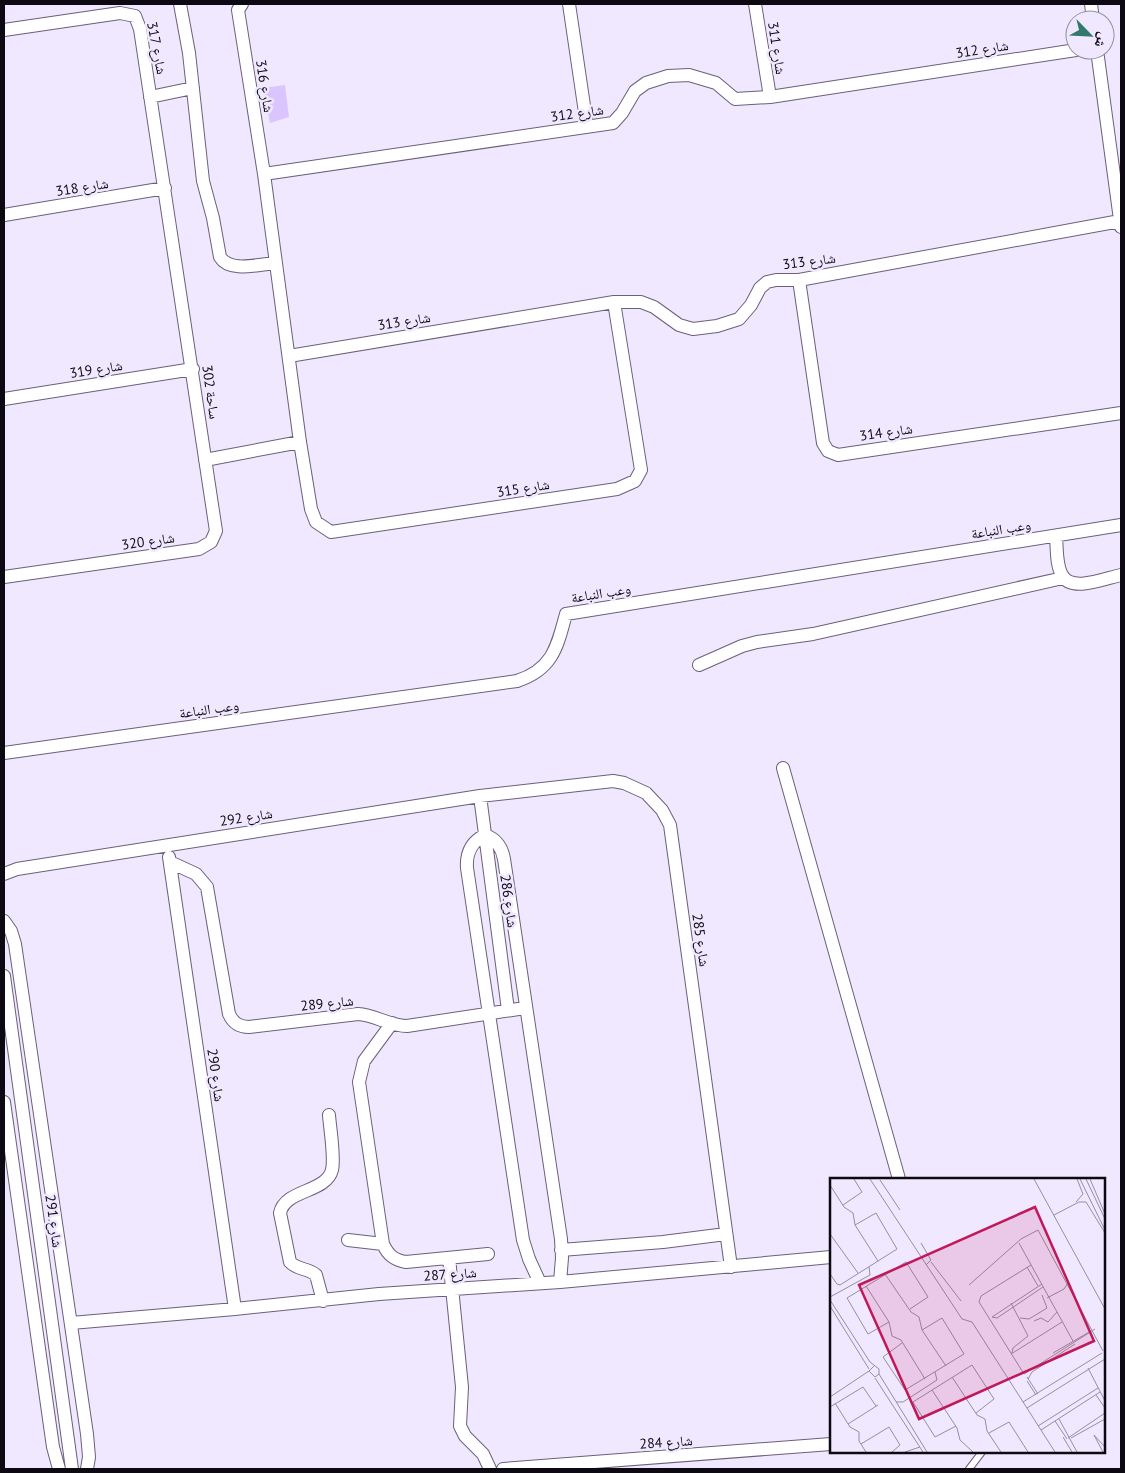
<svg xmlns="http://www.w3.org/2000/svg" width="1125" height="1473" viewBox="0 0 1125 1473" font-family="'PT Sans','Noto Naskh Arabic',sans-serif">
<rect width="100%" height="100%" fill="#f0e8ff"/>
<path fill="#dbc5ff" d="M285,85L289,117L270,123L263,88Z"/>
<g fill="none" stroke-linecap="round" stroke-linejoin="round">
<defs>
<path id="lane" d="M969,1469L982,1452"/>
<path id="street" d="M180,4L189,53L203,181L213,218L220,257C230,273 259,264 276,263
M242,4L238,10L264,174L300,442L311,509L316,522L331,532L617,489L635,481L641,470L614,302
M569,4L587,126
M755,4L770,97
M1091,4L1093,20
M4,30L120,13L135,16L140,29L216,531L211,542L199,549L4,577
M1097,50L1121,227
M150,97L193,88
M264,174L613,123L622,113L635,91L646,83L668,76L689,75L716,83L735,99L770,97L1076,50
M4,215L165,188
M799,280L823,443L828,451L838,455L1121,413
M289,356L614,302H641L654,307L679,325L693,329L717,326L739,319L751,305L760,288L767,282L776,280H799L1120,221
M4,399L193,369
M205,460L300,442
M1056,536C1057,548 1056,565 1062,575C1071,593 1106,578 1121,575
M699,665L742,646L757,642L813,634L1063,578
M4,753L517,681C553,669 557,647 566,614L1121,525
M783,768L899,1179
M480,796L508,1010
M169,857L235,1309
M170,862L196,874L207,887L229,1014C233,1023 239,1027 249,1027L358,1014C375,1015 390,1026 407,1026L525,1008
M4,874L17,869L480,796L613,781L624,783L646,793L662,810L670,825L731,1267
M4,921L11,931L15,944L87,1434L89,1457L87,1469
M4,976L72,1469
M392,1023L364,1061L359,1082L383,1244C388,1255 394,1260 406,1262L488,1254
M4,1102L53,1447L59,1469
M348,1240L383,1244
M561,1250L663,1242L726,1234
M449,1258L462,1387L460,1426L465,1436L483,1454L490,1469
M540,1283L529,1259L523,1240L467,868C466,853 471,842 485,835C496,839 502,847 504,859L561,1239L562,1258L560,1282
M323,1301L316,1275C308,1268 297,1270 290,1262L280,1213C285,1189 326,1193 332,1170C335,1157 330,1129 329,1115
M71,1323L235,1309L379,1294L560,1282L831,1257
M503,1469L831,1444"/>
</defs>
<use href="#lane" stroke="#6a6179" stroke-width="8"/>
<use href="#street" stroke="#6a6179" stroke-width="14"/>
<use href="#lane" stroke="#fff" stroke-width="6"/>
<use href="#street" stroke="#fff" stroke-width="12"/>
</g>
<g text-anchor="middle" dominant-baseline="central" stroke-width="5" stroke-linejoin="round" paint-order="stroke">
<g font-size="14" fill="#0d0912" stroke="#f0e8ff">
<text transform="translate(157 48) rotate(79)">شارع 317</text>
<text transform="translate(777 48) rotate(81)">شارع 311</text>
<text transform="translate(982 49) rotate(-9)">شارع 312</text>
<text transform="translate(265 86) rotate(81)">شارع 316</text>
<text transform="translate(577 113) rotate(-8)">شارع 312</text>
<text transform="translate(82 187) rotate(-9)">شارع 318</text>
<text transform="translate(809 261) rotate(-7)">شارع 313</text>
<text transform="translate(404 321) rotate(-9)">شارع 313</text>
<text transform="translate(96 369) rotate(-9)">شارع 319</text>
<text transform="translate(211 392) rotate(82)">ساحة 302</text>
<text transform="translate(886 432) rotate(-8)">شارع 314</text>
<text transform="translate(523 488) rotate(-9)">شارع 315</text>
<text transform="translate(1001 529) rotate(-9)">وعب النباعة</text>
<text transform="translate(148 541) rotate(-8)">شارع 320</text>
<text transform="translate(601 593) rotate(-9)">وعب النباعة</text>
<text transform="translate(209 709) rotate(-8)">وعب النباعة</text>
<text transform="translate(246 817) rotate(-9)">شارع 292</text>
<text transform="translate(509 901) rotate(82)">شارع 286</text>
<text transform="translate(701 940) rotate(82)">شارع 285</text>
<text transform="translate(327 1003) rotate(-6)">شارع 289</text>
<text transform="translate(216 1075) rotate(82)">شارع 290</text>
<text transform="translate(54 1221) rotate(82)">شارع 291</text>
<text transform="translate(450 1274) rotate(-4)">شارع 287</text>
<text transform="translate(666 1442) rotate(-4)">شارع 284</text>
</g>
</g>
<g transform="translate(830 1178)">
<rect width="275" height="275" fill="#f0e8ff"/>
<path fill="none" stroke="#958fa0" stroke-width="1" d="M40,1L132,141L142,144L225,274M204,1L275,131M250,1L275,52M256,1L275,41M260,1L275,36M50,2L70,32M0,7L14,29L23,35L25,47L48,83M246,24L253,16L247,1M13,27L32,14L24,1M224,37L249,24H256L275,55M0,56L28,95M91,65L101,82L96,87M189,65L243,163M101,84L131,123M201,87L151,118L149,124L194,196L265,151M197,89L208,108M0,96L7,106L10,107L67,71L46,35L25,47M55,96L81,134L89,139L92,152L116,188M139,107L191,61L208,52L273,173M36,108L59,144L62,158L71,162L95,201M0,119L40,97L39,89M217,120L234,111L238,105M0,122L40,184L49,191V196L45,199L39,193L44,188M181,125L198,158L183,170L182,175M0,128L39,191M162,139L167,140L213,109M162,139L212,106M190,140L199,141L217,130L212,117M204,143L211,140L218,144L227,134M59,144L38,156L17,120L76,84L98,119L80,131M72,165L53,179L75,212L134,176L112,140L92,152M223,175L261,153M181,176L232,144M258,190L275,223M49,196L97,274M122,199L147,237L155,241L157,253L171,274M197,199L208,216M45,200L93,274M198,201L202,194L245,166M197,203L206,217M102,212L127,250L130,262L143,274M266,217L275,230M0,219L39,193M66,224H73L107,202L105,194M193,224L272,175M5,225L20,249L29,254V263L36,274M0,229L33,209L46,228M197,230L275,181M229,241L247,274M225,243L237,261M18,246L48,227M126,248L105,259L83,224L142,187L164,221L146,235M208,248L268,210M211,252L270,214M159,255L179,244L198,274M233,259L242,274M238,260L275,235M241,260L275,241M31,266L59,249L70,267L62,274M75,274L90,269M273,274L264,257L275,269"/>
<path fill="#c2185b" fill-opacity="0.15" stroke="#c2185b" stroke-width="2.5" d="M205,29L264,163L89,241L29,107Z"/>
<rect width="275" height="275" fill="none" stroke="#0d0912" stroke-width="2.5"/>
</g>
<rect width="1125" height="1473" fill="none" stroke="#0d0912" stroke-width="10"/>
<g transform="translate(1090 35) rotate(114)"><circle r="24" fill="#f0e8ff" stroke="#958fa0"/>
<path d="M0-4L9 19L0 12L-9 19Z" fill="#32786d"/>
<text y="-8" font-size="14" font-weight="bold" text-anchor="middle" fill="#0d0912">ش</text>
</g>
</svg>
